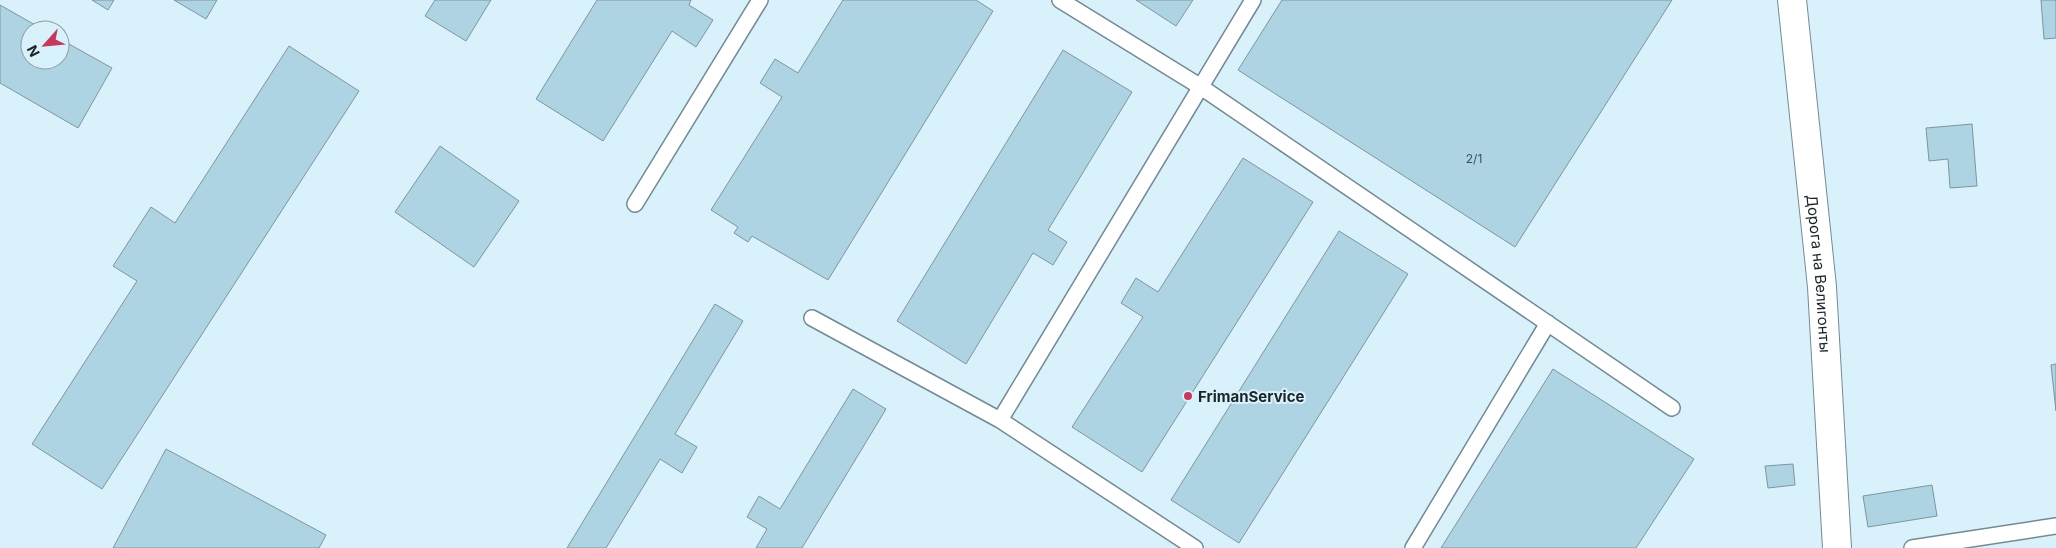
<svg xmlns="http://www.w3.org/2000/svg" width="2056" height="548" viewBox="0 0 2056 548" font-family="Inter,sans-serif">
<rect width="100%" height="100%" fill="#d8f1fb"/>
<path fill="#aed3e2" stroke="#7e959e" d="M92,0H114L108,10Z
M174,0H217L206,19Z
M435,0H491L466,41L425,16Z
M597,0H691L689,5L713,20L696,47L672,31L603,141L536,99Z
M843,0H976L993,11L828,280L752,236L748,242L734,233L738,227L711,210L782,97L760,83L775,59L798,73Z
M1136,0H1193L1176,26Z
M1282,0H1672L1515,247L1238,70Z
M2041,0H2056V38L2044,39Z
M0,5L44,30H30V60H60V39L112,68L78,128L0,83Z
M289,46L359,91L102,489L32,444L137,281L113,266L151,207L175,223Z
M1063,50L1132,92L1048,230L1067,242L1053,265L1033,253L966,364L897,321Z
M1972,124L1977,186L1950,188L1948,159L1929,161L1926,128Z
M440,146L519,201L474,267L395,212Z
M1243,158L1313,202L1142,472L1072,427L1143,317L1121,303L1136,278L1158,292Z
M1339,231L1408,274L1239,543L1171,500Z
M715,304L743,321L675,434L697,447L682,473L660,459L606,548H567Z
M2056,364V411L2051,365Z
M1553,369L1694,459L1636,548H1441Z
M853,389L886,409L802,548H756L767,529L747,517L759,496L780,509Z
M166,449L326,535L319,548H113Z
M1793,464L1795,485L1768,488L1765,466Z
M1932,485L1937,516L1868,527L1863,496Z"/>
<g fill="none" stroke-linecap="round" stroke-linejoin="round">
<defs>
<path id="service" d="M1060,0L1201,87L1672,408
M635,204L760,0
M812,318L1000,420
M1195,548L1000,420L1253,0
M1413,548L1548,323
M1912,548L2056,526"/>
<g id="tertiary">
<path id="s1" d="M1792,0L1822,287L1837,548"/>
</g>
</defs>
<use href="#service" stroke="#748a93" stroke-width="18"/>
<use href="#tertiary" stroke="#748a93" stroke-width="30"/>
<use href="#service" stroke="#fff" stroke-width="15"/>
<use href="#tertiary" stroke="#fff" stroke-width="28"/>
</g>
<circle fill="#c7385d" stroke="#d8f1fb" stroke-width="2" cx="1188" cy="396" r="5"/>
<g text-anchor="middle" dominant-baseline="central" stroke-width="4" stroke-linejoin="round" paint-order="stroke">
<g font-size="12" fill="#405056">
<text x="1474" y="158">2/1</text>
</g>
<g font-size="15" fill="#1b2427" stroke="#d8f1fb">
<text stroke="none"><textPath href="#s1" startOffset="275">Дорога на Велигонты</textPath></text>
</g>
<g font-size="15" font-weight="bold" fill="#1b2427" stroke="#d8f1fb" text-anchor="start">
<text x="1198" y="396">FrimanService</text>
</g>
</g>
<g transform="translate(45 45) rotate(243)"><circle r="24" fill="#d8f1fb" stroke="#8c9fa6"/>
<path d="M0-4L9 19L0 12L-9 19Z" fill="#c7385d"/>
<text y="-8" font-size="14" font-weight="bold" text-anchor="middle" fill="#1b2427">N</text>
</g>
</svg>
